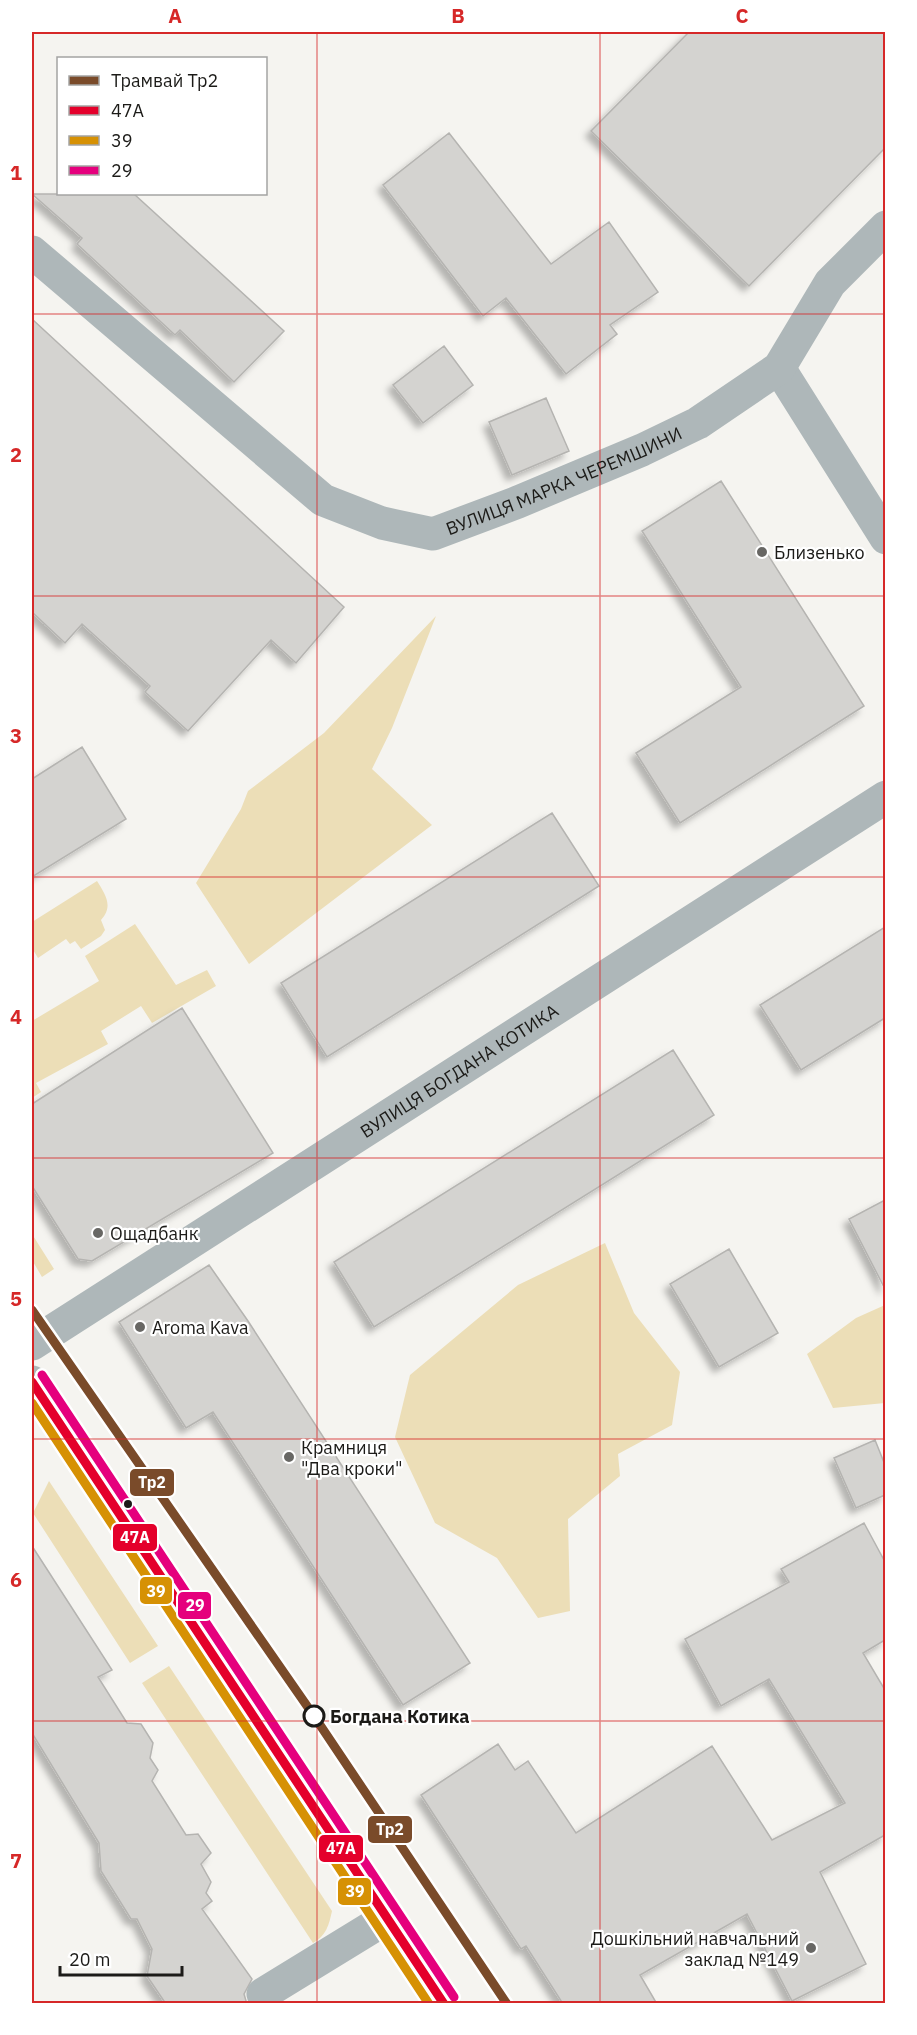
<svg xmlns="http://www.w3.org/2000/svg" width="917" height="2035" viewBox="0 0 917 2035" font-family="'IBM Plex Sans',sans-serif">
<defs>
<filter id="shadow"><feDropShadow dx="-5.5" dy="5.5" stdDeviation="3" flood-color="#0004"/></filter>
</defs>
<rect width="100%" height="100%" fill="#f5f4f0"/>
<path fill="#ecdeb7" d="M436,616L392,728L372,769L432,825L249,964L196,883L241,809L248,791L324,733Z
M97,881C105,894 114,906 101,920L105,930L101,936L81,949L75,941L70,944L66,939L38,958L32,948V922Z
M135,924L176,985L207,970L216,986L152,1023L141,1006L101,1031L108,1044L36,1083L41,1092L32,1098V1021L99,981L85,956Z
M32,1234L54,1269L42,1277L32,1260Z
M605,1243L634,1313L680,1372L672,1425L618,1454L620,1476L568,1519L570,1611L538,1618L497,1558L435,1523L395,1437L410,1375L518,1285Z
M885,1305V1403L833,1408L807,1354L856,1318Z
M49,1481L158,1646L130,1663L33,1513Z
M169,1666L332,1911C329,1925 326,1936 313,1943L142,1683Z"/>
<path fill="#d4d3d0" stroke="#b5b4b1" stroke-width="1.5" filter="url(#shadow)" d="M689,32H885V148L749,286L591,131Z
M449,133L551,264L609,222L658,292L610,325L617,334L566,374L506,298L483,316L383,185Z
M32,194H134L284,331L234,382L180,330L175,335L77,244L82,238Z
M32,319L344,607L296,663L271,640L188,731L145,692L150,686L82,624L65,643L32,612Z
M444,346L473,385L423,423L393,385Z
M546,398L569,451L512,475L489,422Z
M721,481L864,706L680,823L636,753L741,687L642,531Z
M82,747L126,819L32,877V779Z
M552,813L599,886L327,1057L281,983Z
M885,927V1018L801,1070L760,1005Z
M182,1008L273,1153L92,1261L78,1259L32,1186V1104Z
M673,1050L714,1115L374,1327L334,1262Z
M885,1200V1289L849,1219Z
M729,1249L778,1333L719,1367L670,1284Z
M209,1265L248,1321L470,1663L403,1705L213,1412L186,1428L119,1322Z
M875,1440L885,1465V1495L856,1508L834,1458Z
M864,1523L885,1562V1640L863,1653L885,1690V1835L820,1872L866,1964L792,2001L747,1914L640,1975L657,2004H563L526,1946L521,1949L421,1795L498,1744L515,1770L528,1761L576,1833L712,1746L772,1840L845,1803L769,1679L721,1706L685,1639L789,1582L781,1569Z
M32,1546L112,1670L98,1677L127,1723L141,1724L153,1743L150,1758L158,1770L152,1781L186,1835L198,1834L211,1853L201,1864L211,1882L206,1893L212,1901L202,1909L252,1979L244,1994L247,2004H166L147,1976L152,1949L137,1919H131L101,1871L99,1843L32,1733Z"/>
<g fill="none" stroke-linecap="round" stroke-linejoin="round">
<path stroke="#aeb7b9" stroke-width="33" d="M779,368L886,538
M263,1994L387,1918"/>
<g stroke="#aeb7b9" stroke-width="33">
<path id="s1" d="M32,252L323,500L382,523L433,534L518,502L642,450L698,423L779,368L830,283L886,227"/>
<path id="s2" d="M32,1344L886,797"/>
</g>
<path stroke="#aeb8b9" stroke-width="33" d="M32,1382L444,2004"/>
<defs>
<path id="bus-1" d="M32,1382L444,2004"/>
<path id="bus-2" d="M32,1403L429,2004"/>
<path id="bus-3" d="M42,1375L454,1997"/>
</defs>
<use href="#bus-1" stroke="#fff" stroke-width="14"/>
<use href="#bus-2" stroke="#fff" stroke-width="14"/>
<use href="#bus-3" stroke="#fff" stroke-width="14"/>
<use href="#bus-1" stroke="#e4002b" stroke-width="9"/>
<use href="#bus-2" stroke="#d69104" stroke-width="9"/>
<use href="#bus-3" stroke="#e5007d" stroke-width="9"/>
<defs>
<path id="tram-1" d="M32,1310L314,1716L507,2004"/>
</defs>
<use href="#tram-1" stroke="#fff" stroke-width="14"/>
<use href="#tram-1" stroke="#7a4b2a" stroke-width="9"/>
</g>
<path fill="none" stroke="#d62828" stroke-width="1.5" stroke-opacity="0.55" d="M317,32V2004M600,32V2004M32,314H886M32,596H886M32,877H886M32,1158H886M32,1439H886M32,1721H886"/>
<g fill="#686764" stroke="#fff" stroke-width="2">
<circle cx="762" cy="552" r="6"/>
<circle cx="98" cy="1233" r="6"/>
<circle cx="140" cy="1327" r="6"/>
<circle cx="289" cy="1457" r="6"/>
<circle cx="811" cy="1948" r="6"/>
</g>
<circle fill="#1c1b18" stroke="#fff" stroke-width="2" cx="128" cy="1504" r="5"/>
<circle fill="#fff" stroke="#1c1b18" stroke-width="3" cx="314" cy="1716" r="10"/>
<g text-anchor="middle" dominant-baseline="central" stroke-width="4.5" stroke-linejoin="round" paint-order="stroke">
<g font-size="18" fill="#1c1b18" stroke="#fff">
<text stroke="none"><textPath href="#s1" startOffset="639">ВУЛИЦЯ МАРКА ЧЕРЕМШИНИ</textPath></text>
<text stroke="none"><textPath href="#s2" startOffset="507">ВУЛИЦЯ БОГДАНА КОТИКА</textPath></text>
</g>
<g font-size="18" fill="#1c1b18" stroke="#fff" text-anchor="start">
<text x="774" y="552">Близенько</text>
<text x="110" y="1233">Ощадбанк</text>
<text x="152" y="1327">Aroma Kava</text>
<text x="301" y="1447">Крамниця<tspan x="301" dy="21">"Два кроки"</tspan></text>
<text x="799" y="1938" text-anchor="end">Дошкільний навчальний<tspan x="799" dy="21">заклад №149</tspan></text>
</g>
<g font-size="18" font-weight="bold" fill="#1c1b18" stroke="#fff" text-anchor="start">
<text x="330" y="1716">Богдана Котика</text>
</g>
</g>
<g stroke="#fff" stroke-width="2">
<rect x="129" y="1468" width="46" height="29" rx="6" fill="#7a4b2a"/>
<rect x="112" y="1523" width="46" height="29" rx="6" fill="#e4002b"/>
<rect x="139" y="1576" width="34" height="29" rx="6" fill="#d69104"/>
<rect x="177" y="1591" width="35" height="29" rx="6" fill="#e5007d"/>
<rect x="367" y="1815" width="46" height="29" rx="6" fill="#7a4b2a"/>
<rect x="318" y="1834" width="46" height="29" rx="6" fill="#e4002b"/>
<rect x="337" y="1877" width="35" height="29" rx="6" fill="#d69104"/>
</g>
<g font-size="16" text-anchor="middle" font-weight="bold" fill="#fff">
<text x="152" y="1488">Тр2</text>
<text x="135" y="1543">47А</text>
<text x="156" y="1597">39</text>
<text x="195" y="1611">29</text>
<text x="390" y="1835">Тр2</text>
<text x="341" y="1854">47А</text>
<text x="355" y="1897">39</text>
</g>
<rect width="917" height="2035" fill="none" stroke="#ffffff" stroke-width="66"/>
<rect x="57" y="57" width="210" height="138" fill="#ffffff" stroke="#a4a4a3" stroke-width="1.5"/>
<rect x="69" y="76" width="30" height="9" fill="#7a4b2a" stroke="#a4a4a3" stroke-width="1.5"/>
<text x="111" y="87" font-size="18" fill="#1c1b18">Трамвай Тр2</text>
<rect x="69" y="106" width="30" height="9" fill="#e4002b" stroke="#a4a4a3" stroke-width="1.5"/>
<text x="111" y="117" font-size="18" fill="#1c1b18">47А</text>
<rect x="69" y="136" width="30" height="9" fill="#d69104" stroke="#a4a4a3" stroke-width="1.5"/>
<text x="111" y="147" font-size="18" fill="#1c1b18">39</text>
<rect x="69" y="166" width="30" height="9" fill="#e5007d" stroke="#a4a4a3" stroke-width="1.5"/>
<text x="111" y="177" font-size="18" fill="#1c1b18">29</text>
<path d="M60 1966v9h122v-9" fill="none" stroke="#1c1b18" stroke-width="3"/>
<text x="69" y="1966" font-size="18" fill="#1c1b18" stroke="#ffffff" stroke-width="4.5" paint-order="stroke">20 m</text>
<rect x="33" y="33" width="851" height="1969" fill="none" stroke="#d62828" stroke-width="2"/>
<g font-size="20" text-anchor="middle" font-weight="bold" fill="#d62828">
<text x="175" y="23">A</text>
<text x="458" y="23">B</text>
<text x="742" y="23">C</text>
<text x="16" y="180">1</text>
<text x="16" y="462">2</text>
<text x="16" y="743">3</text>
<text x="16" y="1024">4</text>
<text x="16" y="1306">5</text>
<text x="16" y="1587">6</text>
<text x="16" y="1868">7</text>
</g>
</svg>
